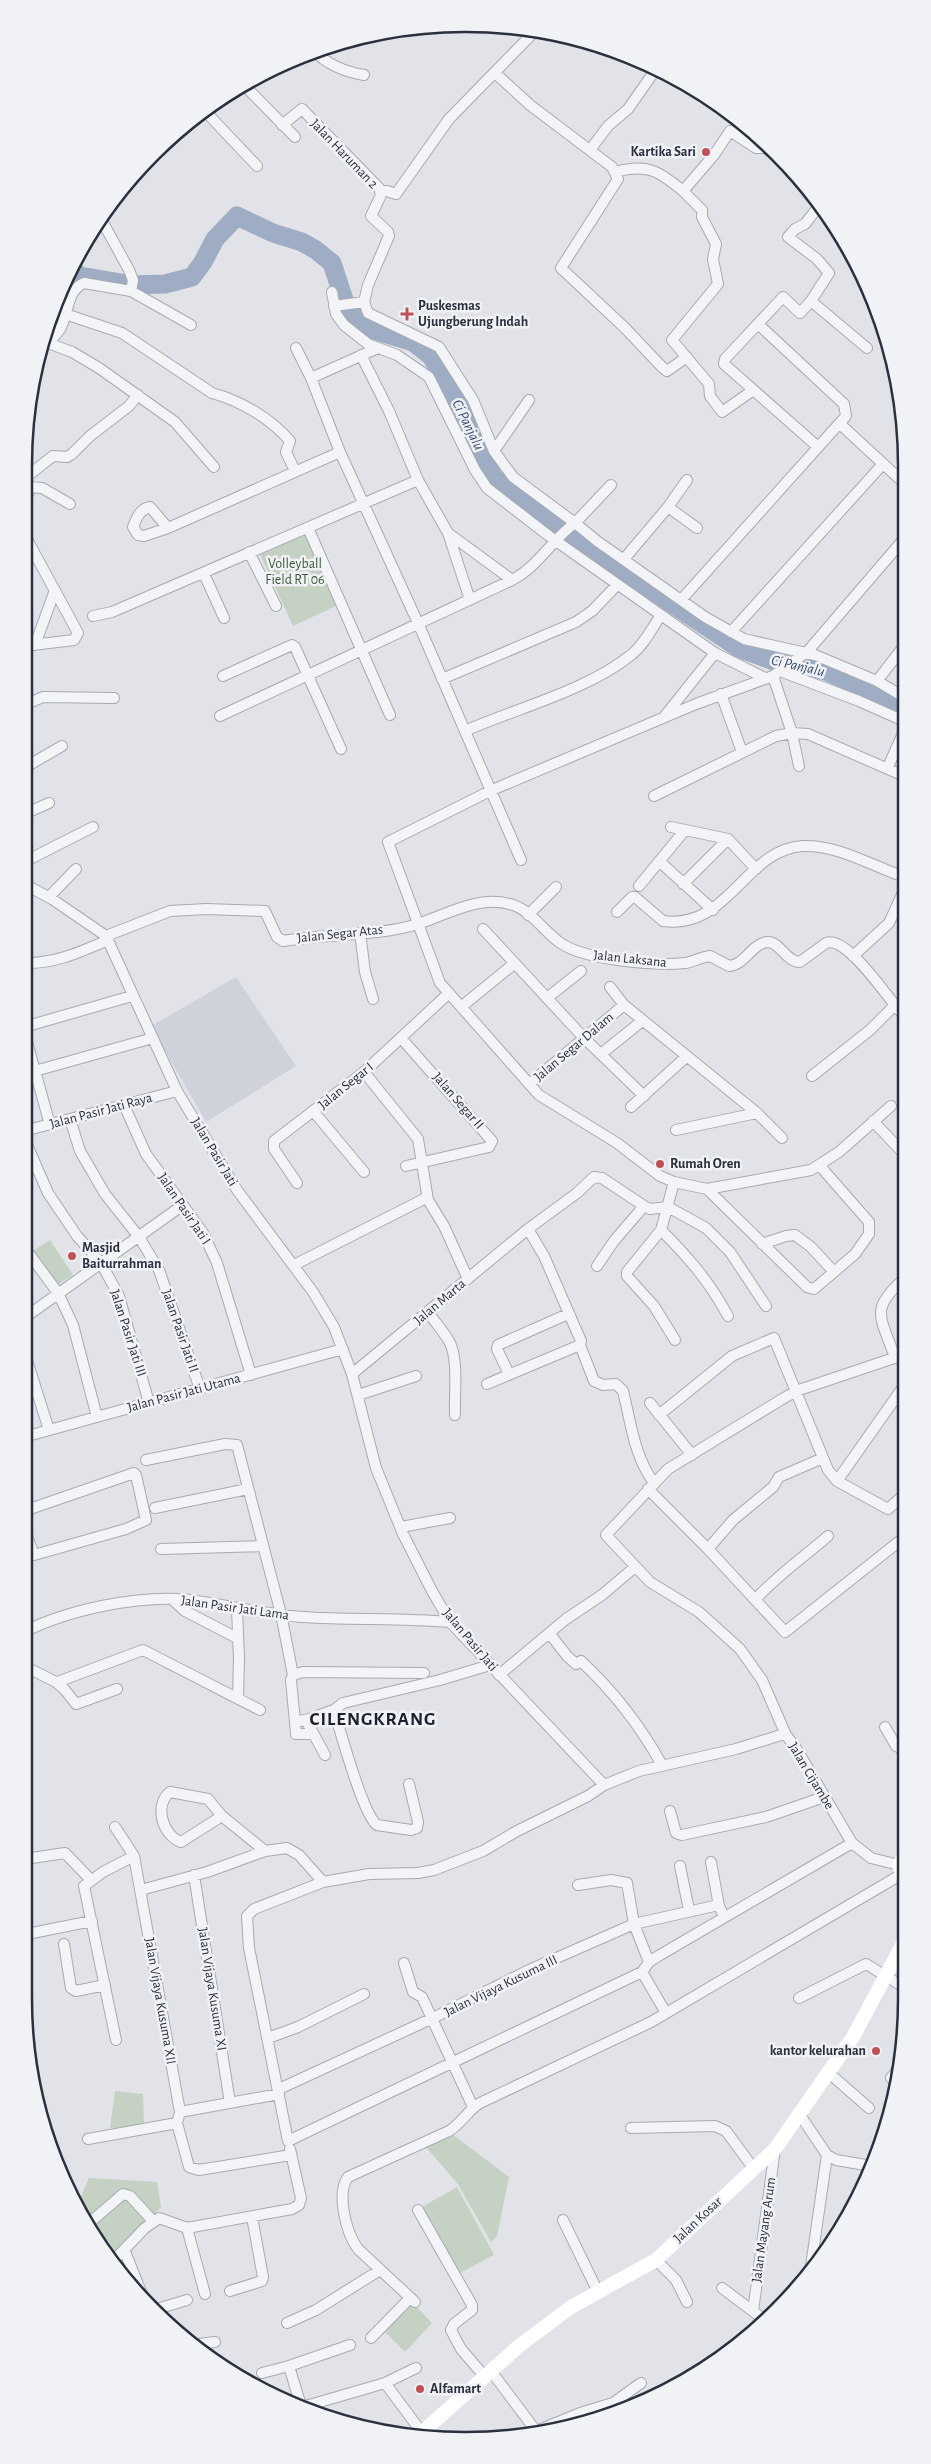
<svg xmlns="http://www.w3.org/2000/svg" width="931" height="2464" viewBox="0 0 931 2464" font-family="'Alegreya Sans',sans-serif">
<rect width="100%" height="100%" fill="#e1e3e8"/>
<path fill="#cfd2da" d="M236,977L296,1066L206,1122L151,1026Z"/>
<path fill="#c5d1c3" d="M306,535L336,606L293,626L259,552Z
M50,1240L73,1275L56,1286L33,1251Z
M115,2091L143,2094L144,2126L110,2128Z
M444,2128L509,2177L497,2236L491,2242L457,2183L426,2147Z
M89,2178L157,2182L161,2207L114,2258L108,2254L83,2219L77,2206Z
M457,2187L494,2255L460,2273L422,2207Z
M411,2301L432,2323L405,2352L383,2330Z"/>
<g fill="none" stroke-linecap="round" stroke-linejoin="round">
<path stroke="#9fadc4" stroke-width="19" d="M71,268L80,276L133,285L165,284L192,277L203,262L215,239L237,216L273,233L302,242L316,250L332,263L347,309L370,329L413,342L431,356L448,384L493,477L581,543L739,648L779,663L826,671L904,706"/>
<defs>
<path id="street" d="M314,51C328,65 346,72 364,75
M495,73L530,105L612,167L618,179L561,268L625,328L662,367L667,371L687,357
M243,84L295,137
M205,111L257,166
M282,125L302,109L379,188L381,195L371,216L388,232L389,236L368,285L364,302L368,313L439,347L473,400L494,451
M590,150L608,126L628,109L654,72
M615,172C647,163 659,171 683,191
M381,192L387,191L396,194L449,119L535,31
M101,219L129,270L133,280L131,291
M332,292L336,314L344,325L368,344L397,355L429,377L475,470L487,488L549,536L715,653L765,678
M811,301L867,348
M334,306L364,302
M65,314L122,333L212,393C241,401 270,418 290,441L286,452L295,471
M48,343L72,352L99,368L175,422L214,467
M296,348L311,378
M378,348L311,378L340,452L418,623L521,860
M40,349C47,343 55,337 60,329C69,314 66,291 84,283L131,291L191,325
M752,391L722,412L710,396L709,384L672,340L718,284L713,259L716,244L702,217V210L683,191L714,155L730,131L756,148H765L777,156
M840,424L904,483
M818,447L724,364L725,359L783,297L800,313L811,301L829,273L817,259L788,237L795,229L805,224L819,206
M25,478L53,456L67,457L72,454L90,436L129,406L138,395
M418,480L448,533L470,600
M611,485L575,523L597,541L705,617L744,639L815,655L877,681L904,697
M30,487L42,488L70,504
M24,499C29,494 31,489 28,483
M668,507L697,528
M168,528L150,507C140,509 137,517 133,527L138,535L144,536L168,528L340,452
M308,528L390,715
M448,533L512,580
M24,534L78,633L74,640L24,646
M249,552L276,606
M624,559L668,507L687,480
M204,574L224,618
M681,600L846,416L844,404L758,324
M93,616L112,612L418,480L389,411L361,355
M731,632L882,465
M35,645L55,590
M780,671L859,701L904,721
M223,676L292,645L295,647L341,749
M773,676L792,733L799,766
M442,679L576,622L592,611L617,585
M877,681L904,646
M721,694L742,752
M24,705L43,697L114,698
M220,716L512,580C539,566 552,539 575,523L513,477L494,451L529,400
M664,717L715,653
M465,731C517,708 588,690 631,655C644,645 652,628 661,615
M888,767L904,731
M24,768L62,746
M654,796L776,736L792,733L808,734L904,776
M24,814L49,803
M671,827L728,839L756,869
M659,861L713,910
M24,862L93,827
M24,884L52,899L106,936L177,1091L237,1190L313,1292L334,1327L352,1374L376,1468L403,1534L432,1591L450,1622L604,1785
M683,884L728,839
M639,886L685,830
M49,897L76,869
M617,912L632,897H635L663,921C729,930 745,849 803,846C840,845 871,866 905,877
M528,915L556,887
M483,929L584,1038L644,1096
M360,933L365,972L373,999
M106,936L170,911L206,909L265,911L277,937L283,941C327,933 375,937 418,924C448,914 480,894 513,905C532,911 546,934 562,944C587,960 655,966 685,963C693,962 701,957 710,956L729,966C745,965 752,943 768,942C780,942 786,962 800,962L826,943C845,935 883,991 895,1005
M853,956L889,923L905,888
M24,963C55,964 80,952 108,940
M610,987L624,1005L757,1113L676,1130
M547,998L581,971
M461,1007L515,963
M24,1027L132,996
M24,1031L50,1125
M401,1038L492,1141L489,1147L406,1166
M601,1054L642,1021
M364,1072L418,1139L428,1200L444,1226L468,1279
M24,1074L153,1038
M812,1076L870,1030L895,1005L905,1017
M529,1084L624,1005
M124,1105L146,1154L203,1233L217,1263L251,1375
M891,1106L839,1152L811,1170L707,1189L674,1182L660,1176L617,1143L539,1095L440,983L388,842L492,790L696,704L773,676L807,652L904,539
M631,1107L686,1057
M314,1112L364,1172
M757,1113L782,1138
M70,1119L80,1151L105,1194L139,1237L159,1270L200,1389
M873,1121L905,1155
M24,1131L177,1091
M24,1138L48,1193L77,1236L101,1263L119,1296L149,1403
M674,1182L661,1230L627,1272V1276L654,1306L675,1340
M297,1183L274,1149V1141L364,1072L449,993
M707,1189L807,1287L814,1289L855,1254L869,1234V1222L820,1166
M528,1229L544,1256L581,1341L580,1345L594,1381L603,1385L616,1384L623,1391C631,1423 634,1456 654,1483
M661,1230C689,1258 709,1281 728,1316
M762,1244L786,1236L795,1235L811,1247L834,1272
M24,1247L58,1293L73,1325L97,1417
M294,1265L424,1199L428,1200
M597,1266L614,1241L644,1206
M428,1312C435,1322 443,1331 449,1341C459,1359 454,1394 455,1415
M24,1318L183,1205
M24,1351L49,1430
M895,1358C881,1316 868,1310 906,1277
M352,1374L528,1229L577,1193L594,1177L602,1178L644,1206L650,1209L668,1207L706,1228L730,1252L766,1306
M509,1374L497,1349L498,1345L568,1314
M906,1383L837,1481L888,1509L906,1493
M487,1384L580,1345
M358,1395L416,1376
M650,1403L692,1455
M659,1415L732,1356L774,1338L828,1470L837,1481
M24,1437L343,1349
M823,1458L779,1477L773,1487L733,1520L708,1549L785,1632L906,1536
M146,1460L225,1444L237,1445L281,1614L293,1675L291,1680L295,1722L309,1719L334,1710C340,1730 363,1815 377,1825L411,1830L417,1828L418,1822L409,1784
M648,1489L708,1549
M155,1508L248,1489
M24,1511L134,1473L136,1475L146,1520L126,1529L34,1555L24,1528
M401,1527L450,1518
M161,1549L262,1546
M173,1600L185,1611L237,1638
M755,1600C776,1576 804,1557 828,1536
M237,1609L239,1658L238,1698
M24,1632C67,1610 141,1594 190,1600C227,1605 264,1614 302,1617C352,1620 401,1618 450,1622
M550,1634L567,1656L576,1664L581,1661C613,1691 641,1727 662,1765
M24,1666L56,1682L65,1690L76,1704L117,1689
M293,1675L303,1672L424,1673
M499,1675L566,1619L602,1595L635,1567
M60,1681L143,1650L260,1710
M334,1710L343,1703L440,1680L490,1665
M306,1720L325,1755
M295,1722L296,1734H312
M885,1727L896,1746L907,1751
M786,1735L762,1680L740,1649L699,1612L650,1582L606,1535L668,1469L779,1401L796,1391L906,1354
M670,1811L676,1833L682,1835L766,1817L824,1797
M115,1827L134,1856
M265,1851L287,1848L299,1855L323,1882L369,1874L418,1873L434,1870L483,1851L517,1831L588,1796L604,1785L639,1771L736,1749L781,1735H786L796,1748L852,1843L871,1858L899,1865
M25,1859L65,1853L90,1879
M711,1862L719,1906
M680,1866L689,1910
M194,1875L230,2103
M323,1882L254,1909L247,1916L249,1948L288,2141L642,1972L649,1962L660,1955L852,1843
M578,1885L611,1880L627,1883L634,1924L649,1962
M141,1890L207,1872L265,1851L222,1816L208,1799L170,1792C154,1805 162,1835 181,1842L222,1816
M32,1933L92,1921
M64,1944L71,1988L76,1991L105,1985
M404,1963L413,1992L422,1997L473,2107
M642,1972L666,2013
M24,1981L28,2026
M799,1998L866,1964L907,1989
M268,2038L298,2027L364,1994
M116,2040L84,1886L103,1872L134,1856L180,2112L177,2123L189,2167L199,2170L291,2155
M829,2073L869,2108
M891,2078L898,2069
M279,2089L433,2018L529,1970L634,1924L714,1906H719L724,1917
M180,2112L279,2094
M800,2115L827,2155L836,2160L872,2166
M631,2128L715,2126L726,2131L754,2169
M88,2139L177,2123
M418,2210L472,2305V2310L454,2324L451,2330L461,2349L485,2377
M563,2220L598,2292
M87,2225L123,2194L130,2196L153,2221
M187,2228L205,2294
M126,2254L143,2297
M111,2259L116,2258L145,2228L159,2218L187,2228L292,2209L299,2205L301,2198L290,2149
M656,2260L676,2280L687,2302
M810,2273L827,2155
M722,2288L762,2318
M230,2291L262,2281L263,2277L252,2217
M415,2302L358,2249C346,2233 336,2193 348,2177L449,2131C462,2123 468,2110 480,2103L651,2022L902,1874
M157,2309L187,2300
M753,2311L775,2149
M287,2323L316,2310L380,2270
M371,2338L410,2298
M199,2344L215,2342
M289,2366L350,2345
M491,2371L536,2431
M262,2373L289,2366L300,2403L306,2406L385,2383L423,2434
M385,2383L416,2368
M613,2403L620,2411
M534,2432L580,2413L613,2403L641,2383"/>
</defs>
<use href="#street" stroke="#a7aab2" stroke-width="12"/>
<use href="#street" stroke="#f3f4f7" stroke-width="10"/>
<path stroke="#fff" stroke-width="14" d="M907,1852L899,1865L907,1887
M418,2436L519,2346L571,2307L656,2260L775,2149L853,2037L907,1936"/>
</g>
<g fill="#c05256" stroke="#f0f2f6" stroke-width="2">
<circle cx="706" cy="152" r="5"/>
<path d="M404.5 306.5h5v5h5v5h-5v5h-5v-5h-5v-5h5z"/>
<circle cx="660" cy="1164" r="5"/>
<circle cx="72" cy="1256" r="5"/>
<circle cx="876" cy="2051" r="5"/>
<circle cx="420" cy="2389" r="5"/>
</g>
<g text-anchor="middle" dominant-baseline="central" stroke-width="5" stroke-linejoin="round" paint-order="stroke">
<g font-size="14" font-weight="bold" fill="#2b303e" stroke="#f0f2f6" text-anchor="start">
<text x="696" y="152" text-anchor="end">Kartika Sari</text>
<text x="418" y="306">Puskesmas<tspan x="418" dy="16">Ujungberung Indah</tspan></text>
<text x="670" y="1164">Rumah Oren</text>
<text x="82" y="1248">Masjid<tspan x="82" dy="16">Baiturrahman</tspan></text>
<text x="866" y="2051" text-anchor="end">kantor kelurahan</text>
<text x="430" y="2389">Alfamart</text>
</g>
<g font-size="14" fill="#2b303e" stroke="#f0f2f6">
<text transform="translate(344 154) rotate(46)">Jalan Haruman 2</text>
<text transform="translate(340 934) rotate(-6)">Jalan Segar Atas</text>
<text transform="translate(630 959) rotate(6)">Jalan Laksana</text>
<text transform="translate(574 1047) rotate(-40)">Jalan Segar Dalam</text>
<text transform="translate(346 1086) rotate(-39)">Jalan Segar I</text>
<text transform="translate(458 1101) rotate(49)">Jalan Segar II</text>
<text transform="translate(101 1111) rotate(-15)">Jalan Pasir Jati Raya</text>
<text transform="translate(214 1152) rotate(59)">Jalan Pasir Jati</text>
<text transform="translate(184 1209) rotate(56)">Jalan Pasir Jati I</text>
<text transform="translate(440 1302) rotate(-40)">Jalan Marta</text>
<text transform="translate(180 1331) rotate(71)">Jalan Pasir Jati II</text>
<text transform="translate(128 1333) rotate(72)">Jalan Pasir Jati III</text>
<text transform="translate(184 1393) rotate(-15)">Jalan Pasir Jati Utama</text>
<text transform="translate(235 1608) rotate(8)">Jalan Pasir Jati Lama</text>
<text transform="translate(470 1640) rotate(50)">Jalan Pasir Jati</text>
<text transform="translate(811 1776) rotate(59)">Jalan Cijambe</text>
<text transform="translate(501 1986) rotate(-26)">Jalan Vijaya Kusuma III</text>
<text transform="translate(212 1989) rotate(81)">Jalan Vijaya Kusuma XI</text>
<text transform="translate(160 2001) rotate(80)">Jalan Vijaya Kusuma XII</text>
<text transform="translate(698 2220) rotate(-43)">Jalan Kosar</text>
<text transform="translate(764 2230) rotate(-82)">Jalan Mayang Arum</text>
</g>
<g font-size="14" fill="#3c5839" stroke="#f0f2f6">
<text x="295" y="564">Volleyball<tspan x="295" dy="16">Field RT 06</tspan></text>
</g>
<g font-size="15" font-style="italic" fill="#394b6e" stroke="#f0f2f6">
<text transform="translate(468 425) rotate(64)">Ci Panjalu</text>
<text transform="translate(798 666) rotate(13)">Ci Panjalu</text>
</g>
<g font-size="19" font-weight="bold" letter-spacing="1" fill="#1d212f" stroke="#f0f2f6">
<text x="373" y="1719">CILENGKRANG</text>
</g>
</g>
<path d="M0 0H931V2464H0ZM465 32H465A433 433 0 0 1 898 465V1999A433 433 0 0 1 465 2432H465A433 433 0 0 1 32 1999V465A433 433 0 0 1 465 32Z" fill="#f0f2f6" fill-rule="evenodd"/>
<path fill="none" stroke="#2b303e" stroke-width="2.5" d="M465 32H465A433 433 0 0 1 898 465V1999A433 433 0 0 1 465 2432H465A433 433 0 0 1 32 1999V465A433 433 0 0 1 465 32Z"/>
</svg>
